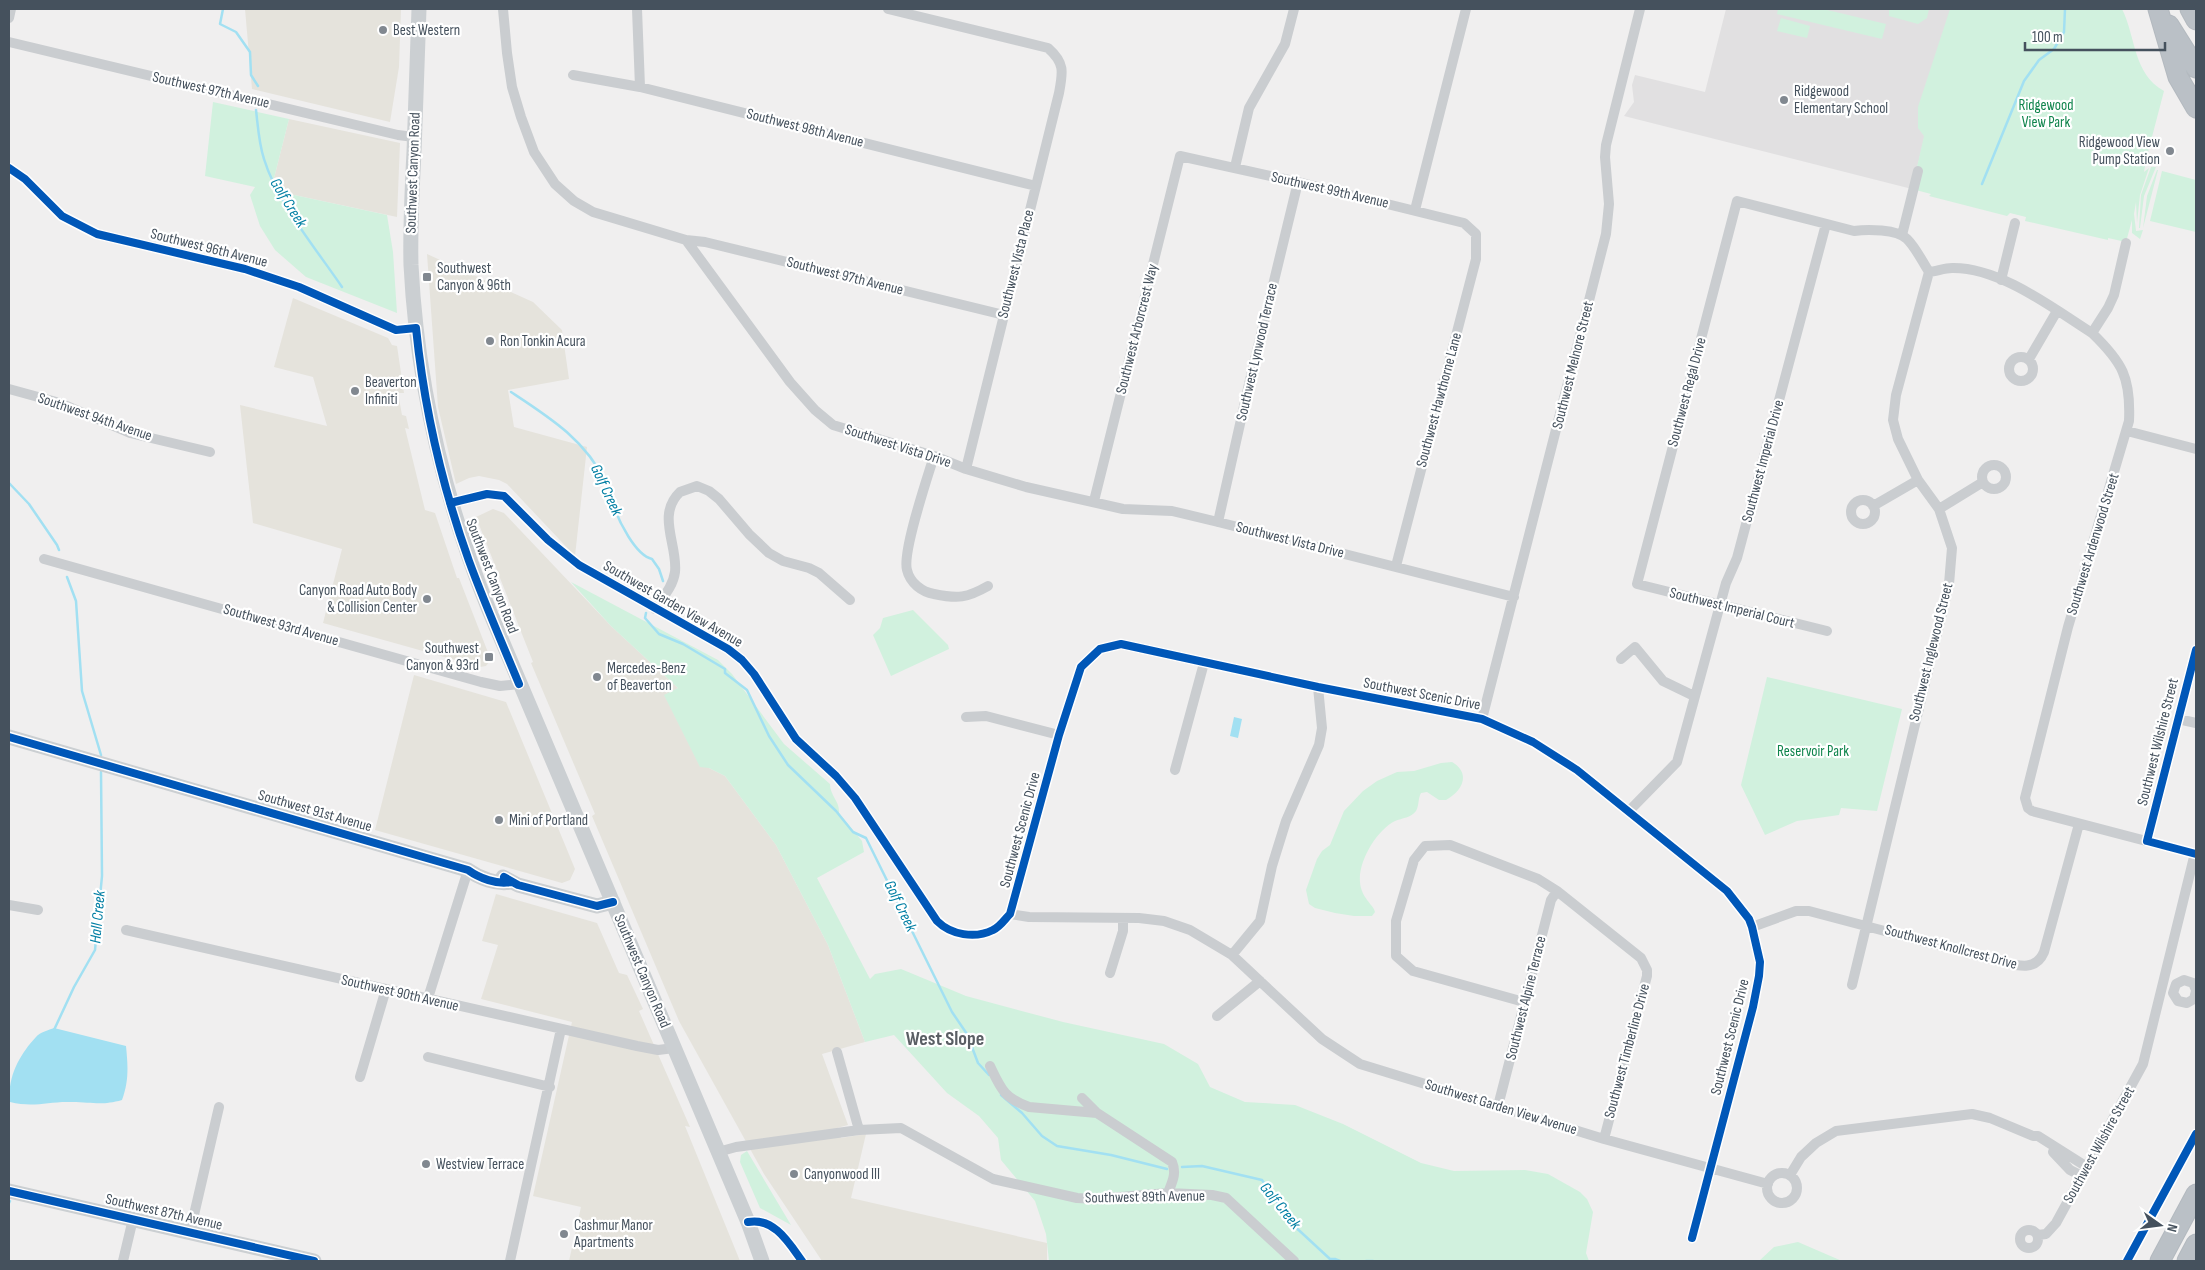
<svg xmlns="http://www.w3.org/2000/svg" width="2205" height="1270" viewBox="0 0 2205 1270" font-family="'Sofia Sans Condensed',sans-serif">
<rect width="100%" height="100%" fill="#f0efef"/>
<path fill="#e5e3dc" d="M245,9H401L399,67L390,122L252,89Z
M289,119L400,143L397,217L271,190Z
M427,254L533,302L562,330L569,379L508,390L514,427L587,447L575,556L507,484L499,480L479,476L469,478L456,484L438,407Z
M293,298L388,338L392,345L397,346L404,393H398L402,415L406,416L409,429L405,428L425,510L435,513L457,578H459L489,655V662L486,666L480,667L323,623L342,549L253,523L240,405L327,426L313,377L274,367Z
M493,509L504,513L611,626L678,688L665,695L709,768L725,776L776,845L828,945L865,1042L822,1054L848,1125L837,1128L841,1138L866,1134L851,1198L1047,1243V1261H822L764,1174L679,1021L592,816L595,814L531,663L533,662L476,517Z
M414,675L506,702L575,869L570,880L562,883L375,830Z
M496,894L597,923L619,973L627,975L643,1009L639,1011L690,1127L685,1126L740,1261H569L581,1207L533,1196L572,1022L481,999L498,945L482,941Z"/>
<path fill="#e1e0e1" d="M1726,9H1955L1912,189L1624,116L1634,102L1632,85L1635,75L1705,92Z"/>
<path fill="#d1f1de" d="M1778,9H1823L1886,24L1882,39L1777,14Z
M1889,9H1929L1927,18L1918,24L1889,16Z
M1950,9H2122C2136,37 2133,74 2164,91L2147,156L2155,155L2153,163L2145,166L2144,172L2149,168L2140,195L2137,223L2136,202L2134,214L2136,231L2143,230L2140,239L2132,233V220L2126,242L2108,238V240L2025,221L2026,217L2010,213L2007,216L1929,196L1931,194L1912,189L1924,136L1918,128V107Z
M1781,18L1810,26L1807,38L1777,31Z
M213,102L289,119L271,190L387,215L393,252L397,313L306,277L275,250L260,226L250,195L255,187L205,176Z
M2151,167H2156L2144,196L2140,228H2139L2141,195Z
M2157,170H2158L2143,228L2147,196Z
M2162,171L2196,180V232L2150,221Z
M571,582L718,660L732,674L784,744L830,784C830,796 840,801 839,813L862,841L864,852L817,878L870,979L875,974L901,969L966,996L1063,1022L1164,1044L1198,1064L1210,1087L1245,1102L1295,1105L1343,1124L1421,1163L1454,1171L1525,1170L1548,1174L1580,1192L1587,1199L1593,1212L1586,1253L1589,1261H1049L1046,1234L1035,1201L1001,1160L998,1138L979,1116L947,1093L894,1035L865,1042L828,945L776,845L725,776L709,768L700,767L664,695L678,688L611,626Z
M913,610L948,645L949,649L891,676L873,635L880,628L883,618Z
M1767,677L1902,709L1877,811L1841,808L1839,815L1797,821L1765,835L1741,785Z
M1452,762C1471,773 1463,791 1446,800H1439L1427,792L1421,793C1418,798 1419,806 1416,811C1411,818 1402,818 1395,821C1377,830 1358,861 1360,882C1361,898 1374,905 1375,912L1372,916H1354L1335,913L1315,908L1309,904L1306,890L1317,859L1322,851L1330,845L1344,811L1363,791L1377,781L1397,772L1414,771L1441,763Z
M747,1151L791,1225L760,1208L740,1162L741,1155Z
M1798,1242L1842,1261H1759L1774,1247Z"/>
<path fill="#a2e0f2" d="M1234,717L1242,719L1238,738L1230,736Z
M54,1028L126,1046C128,1066 129,1081 122,1100C101,1106 92,1102 72,1102C48,1101 35,1108 10,1102C7,1077 20,1054 36,1037C40,1032 49,1030 54,1028Z"/>
<g fill="none" stroke-linecap="round" stroke-linejoin="round">
<path stroke="#a2e0f2" stroke-width="2.5" d="M223,9L220,24L236,32L250,52L251,75L258,86
M256,110C258,127 259,144 264,159C277,202 317,250 342,287
M1982,184L2024,81L2039,60L2054,49L2064,32L2065,9
M511,392C549,417 586,440 606,483C609,490 610,498 613,505C619,521 635,555 652,559L659,569L663,581
M9,483L29,504L57,545L59,550
M67,577L76,601L82,691L101,755
M646,613L645,618L659,634L683,644L725,669V673L747,690L769,736L788,765L836,811L853,832L866,838L952,1012L967,1034L978,1063L989,1075
M54,1030L74,987L95,950L102,876L101,772
M1001,1095L1022,1113L1042,1136L1057,1146L1111,1155L1167,1169
M1182,1167L1202,1166L1262,1180L1290,1222L1330,1259H1335L1340,1261
M9,1203L10,1201
M1366,1261H1373"/>
<defs>
<path id="highway" d="M2158,9L2178,77L2196,108
M2190,9L2196,20
M2169,25L2196,68
M2160,1261L2196,1194
M2187,1261L2196,1244"/>
</defs>
<use href="#highway" stroke="#b3b9bf" stroke-width="21"/>
<path stroke="#cacdd0" stroke-width="10" d="M503,9L507,53L512,87L521,117L534,152L555,184L574,201L593,212L686,240L790,382L815,410L833,425L934,456L966,469L1026,487L1123,509L1172,511L1218,522L1514,597
M637,9L640,87
M888,9L1048,48C1065,63 1063,72 1059,93L966,469
M9,18L11,9
M9,42L398,135L414,137
M573,75L640,87L1036,186
M1235,167L1249,108L1285,44L1294,9
M9,168L25,179L62,216L97,234L245,269L299,287L396,330L416,328
M1415,210L1466,9
M1902,235L1918,171
M686,240L705,242L1004,315
M2126,243L2114,295L2108,308L2092,333C2122,362 2131,377 2129,421L2068,627L2025,798L2028,808L2032,811L2196,854
M1929,272C1937,271 1945,268 1952,268C2000,267 2054,309 2092,333
M2001,280L2015,223
M2009 369a12 12 0 1 1 24 0a12 12 0 1 1-24 0Z
M2029,359L2057,311
M9,389L60,403L130,433L210,452
M2127,431L2196,449
M934,456C927,479 902,552 907,570C910,583 922,592 934,594C958,599 967,598 988,586
M1982 477a12 12 0 1 1 24 0a12 12 0 1 1-24 0Z
M1851 512a12 12 0 1 1 24 0a12 12 0 1 1-24 0Z
M1094,501L1180,156L1298,182L1464,223L1476,234V259L1396,566
M450,503L487,494L504,496L548,540L579,565L728,649L742,660L754,674L796,739L836,776L855,798L937,921C951,935 975,939 993,930C1000,927 1005,919 1010,914L1059,735L1081,667L1100,649L1121,644L1318,687L1482,719L1533,742L1577,770L1727,891L1749,919L1752,927L1760,962L1759,976L1753,1007L1692,1238
M1873,506L1918,480
M1939,509L1983,482
M1218,522L1249,384L1298,182
M44,559L481,682L500,686L519,684
M655,609C662,598 673,587 675,572C678,545 656,515 680,492L697,486L709,491L719,499L749,534L769,553L783,561L809,568L819,573L850,600
M1827,631L1637,584L1737,201L1854,231C1867,229 1897,229 1907,239C1916,248 1922,261 1929,272
M1621,659L1635,647L1663,681L1694,696
M966,717L986,716L1059,735
M1482,719L1606,234L1609,204L1605,157L1606,145L1640,9
M2178,719L2196,723
M1175,770L1204,663
M1629,811L1677,762L1726,583L1737,558L1826,224
M2147,841L2196,650
M9,905L38,910
M1010,914L1029,917L1139,918L1164,921L1190,930L1232,955L1322,1039L1360,1064L1604,1139L1768,1184
M1752,927L1796,911H1809L2002,962C2019,966 2036,971 2044,952L2079,824
M126,930L637,1046L658,1050L674,1048
M1232,955L1260,921L1272,866L1286,821L1319,745L1322,728L1318,687
M1110,973L1123,931V918
M1852,985L1949,584L1952,548L1939,509L1918,480L1898,439L1893,420L1896,395L1929,272
M2196,990L2193,983L2184,980L2176,984L2173,993L2178,1001L2187,1003L2194,999L2196,991
M428,998L468,870
M1524,1002L1413,971L1396,956V921L1414,860L1425,846L1450,845L1538,879L1557,891L1641,958L1647,970V976L1604,1139
M1217,1016L1260,981
M837,1052L859,1130
M428,1057L550,1087
M990,1066C1001,1089 1004,1098 1029,1107L1097,1113
M360,1077L386,989
M1082,1098L1097,1113L1172,1162C1177,1174 1172,1182 1168,1193
M1498,1106L1551,900L1557,891
M718,1152L736,1147L859,1130L901,1128L993,1179L1077,1198L1097,1199L1168,1193L1212,1195L1226,1198L1294,1261
M2053,1152L2070,1170L2082,1176
M1767 1188a15 15 0 1 1 30 0a15 15 0 1 1-30 0Z
M1790,1175L1801,1157L1816,1143L1836,1131L1972,1114L1990,1118L2033,1136H2038L2087,1167
M748,1222C774,1217 789,1243 802,1261
M2020 1239a9 9 0 1 1 18 0a9 9 0 1 1-18 0Z
M190,1232L219,1107
M2038,1235L2046,1234L2056,1223L2143,1064L2195,853
M123,1261L133,1219
M510,1261L561,1029"/>
<path stroke="#cbcfd2" stroke-width="15" d="M419,9C417,57 416,104 414,152C412,190 410,228 411,265C417,385 444,499 489,610L748,1222L762,1261
M9,737L468,870C479,878 497,885 511,882
M503,877L518,885L597,906L613,902
M9,1191L314,1261"/>
<use href="#highway" stroke="#bac0c6" stroke-width="19"/>
<defs>
<path id="cycleway" d="M9,168L25,179L62,216L97,234L245,269L299,287L396,330L416,328C424,407 442,486 469,561C484,602 502,643 519,684
M450,503L487,494L504,496L548,540L579,565L728,649L742,660L754,674L796,739L836,776L855,798L937,921C951,935 975,939 993,930C1000,927 1005,919 1010,914L1059,735L1081,667L1100,649L1121,644L1318,687L1482,719L1533,742L1577,770L1727,891L1749,919L1752,927L1760,962L1759,976L1753,1007L1692,1238
M2196,650L2147,841L2196,854
M9,737L468,870C479,878 497,885 511,882
M504,877L518,885L597,906L613,902
M9,1191L314,1261
M748,1222C774,1217 789,1243 802,1261
M2127,1261L2196,1134"/>
</defs>
<use href="#cycleway" stroke="#fff" stroke-width="11"/>
<use href="#cycleway" stroke="#0057b8" stroke-width="8"/>
</g>
<g fill="#818890" stroke="#fff" stroke-width="2">
<circle cx="383" cy="30" r="5"/>
<circle cx="1784" cy="100" r="5"/>
<circle cx="2170" cy="151" r="5"/>
<rect x="422" y="272" width="10" height="10" rx="2.5"/>
<circle cx="490" cy="341" r="5"/>
<circle cx="355" cy="391" r="5"/>
<circle cx="427" cy="599" r="5"/>
<rect x="484" y="652" width="10" height="10" rx="2.5"/>
<circle cx="597" cy="677" r="5"/>
<circle cx="499" cy="820" r="5"/>
<circle cx="426" cy="1164" r="5"/>
<circle cx="794" cy="1174" r="5"/>
<circle cx="564" cy="1234" r="5"/>
</g>
<g text-anchor="middle" dominant-baseline="central" stroke-width="4.5" stroke-linejoin="round" paint-order="stroke">
<g font-size="15" fill="#45515d" stroke="#fff" text-anchor="start">
<text x="393" y="30">Best Western</text>
<text x="1794" y="91">Ridgewood<tspan x="1794" dy="17">Elementary School</tspan></text>
<text x="2160" y="142" text-anchor="end">Ridgewood View<tspan x="2160" dy="17">Pump Station</tspan></text>
<text x="437" y="268">Southwest<tspan x="437" dy="17">Canyon &amp; 96th</tspan></text>
<text x="500" y="341">Ron Tonkin Acura</text>
<text x="365" y="382">Beaverton<tspan x="365" dy="17">Infiniti</tspan></text>
<text x="417" y="590" text-anchor="end">Canyon Road Auto Body<tspan x="417" dy="17">&amp; Collision Center</tspan></text>
<text x="479" y="648" text-anchor="end">Southwest<tspan x="479" dy="17">Canyon &amp; 93rd</tspan></text>
<text x="607" y="668">Mercedes-Benz<tspan x="607" dy="17">of Beaverton</tspan></text>
<text x="509" y="820">Mini of Portland</text>
<text x="436" y="1164">Westview Terrace</text>
<text x="804" y="1174">Canyonwood III</text>
<text x="574" y="1225">Cashmur Manor<tspan x="574" dy="17">Apartments</tspan></text>
</g>
<g font-size="15" fill="#45515d" stroke="#fff">
<text transform="translate(211 90) rotate(13)">Southwest 97th Avenue</text>
<text transform="translate(805 128) rotate(14)">Southwest 98th Avenue</text>
<text transform="translate(413 173) rotate(-88)">Southwest Canyon Road</text>
<text transform="translate(1330 190) rotate(13)">Southwest 99th Avenue</text>
<text transform="translate(209 248) rotate(14)">Southwest 96th Avenue</text>
<text transform="translate(1016 264) rotate(-76)">Southwest Vista Place</text>
<text transform="translate(845 276) rotate(14)">Southwest 97th Avenue</text>
<text transform="translate(1137 329) rotate(-76)">Southwest Arborcrest Way</text>
<text transform="translate(1257 352) rotate(-77)">Southwest Lynwood Terrace</text>
<text transform="translate(1573 365) rotate(-76)">Southwest Melnore Street</text>
<text transform="translate(1687 392) rotate(-75)">Southwest Regal Drive</text>
<text transform="translate(1439 400) rotate(-75)">Southwest Hawthorne Lane</text>
<text transform="translate(95 417) rotate(19)">Southwest 94th Avenue</text>
<text transform="translate(898 446) rotate(18)">Southwest Vista Drive</text>
<text transform="translate(1763 461) rotate(-75)">Southwest Imperial Drive</text>
<text transform="translate(1290 540) rotate(14)">Southwest Vista Drive</text>
<text transform="translate(2093 544) rotate(-73)">Southwest Ardenwood Street</text>
<text transform="translate(492 576) rotate(69)">Southwest Canyon Road</text>
<text transform="translate(673 604) rotate(30)">Southwest Garden View Avenue</text>
<text transform="translate(1732 608) rotate(14)">Southwest Imperial Court</text>
<text transform="translate(281 625) rotate(16)">Southwest 93rd Avenue</text>
<text transform="translate(1931 652) rotate(-76)">Southwest Inglewood Street</text>
<text transform="translate(1422 694) rotate(11)">Southwest Scenic Drive</text>
<text transform="translate(2158 742) rotate(-76)">Southwest Wilshire Street</text>
<text transform="translate(315 811) rotate(16)">Southwest 91st Avenue</text>
<text transform="translate(1020 830) rotate(-75)">Southwest Scenic Drive</text>
<text transform="translate(1951 947) rotate(15)">Southwest Knollcrest Drive</text>
<text transform="translate(642 971) rotate(67)">Southwest Canyon Road</text>
<text transform="translate(400 993) rotate(13)">Southwest 90th Avenue</text>
<text transform="translate(1526 998) rotate(-76)">Southwest Alpine Terrace</text>
<text transform="translate(1730 1037) rotate(-76)">Southwest Scenic Drive</text>
<text transform="translate(1627 1051) rotate(-75)">Southwest Timberline Drive</text>
<text transform="translate(1501 1107) rotate(17)">Southwest Garden View Avenue</text>
<text transform="translate(2099 1145) rotate(-61)">Southwest Wilshire Street</text>
<text transform="translate(1145 1197) rotate(-1)">Southwest 89th Avenue</text>
<text transform="translate(164 1212) rotate(13)">Southwest 87th Avenue</text>
</g>
<g font-size="15" fill="#0f844c" stroke="#fff">
<text x="2046" y="105">Ridgewood<tspan x="2046" dy="17">View Park</tspan></text>
<text x="1813" y="751">Reservoir Park</text>
</g>
<g font-size="16" font-style="italic" fill="#027fa4" stroke="#fff">
<text transform="translate(288 203) rotate(58)">Golf Creek</text>
<text transform="translate(606 490) rotate(65)">Golf Creek</text>
<text transform="translate(900 906) rotate(64)">Golf Creek</text>
<text transform="translate(98 917) rotate(-85)">Hall Creek</text>
<text transform="translate(1280 1206) rotate(51)">Golf Creek</text>
</g>
<g font-size="20" font-weight="bold" fill="#5a5e64" stroke="#fff">
<text x="945" y="1039">West Slope</text>
</g>
</g>
<rect width="2205" height="1270" fill="none" stroke="#45515d" stroke-width="20"/>
<g transform="translate(2160 1225) rotate(104)" stroke="#ffffff" stroke-width="4" paint-order="stroke">
<path d="M0-4L9 19L0 12L-9 19Z" fill="#45515d"/>
<text y="-8" font-size="14" font-weight="bold" text-anchor="middle" fill="#45515d">N</text>
</g>
<path d="M2025 42v8h140v-8" fill="none" stroke="#45515d" stroke-width="2.5"/>
<text x="2032" y="42" font-size="15" fill="#45515d" stroke="#ffffff" stroke-width="4" paint-order="stroke">100 m</text>
</svg>
